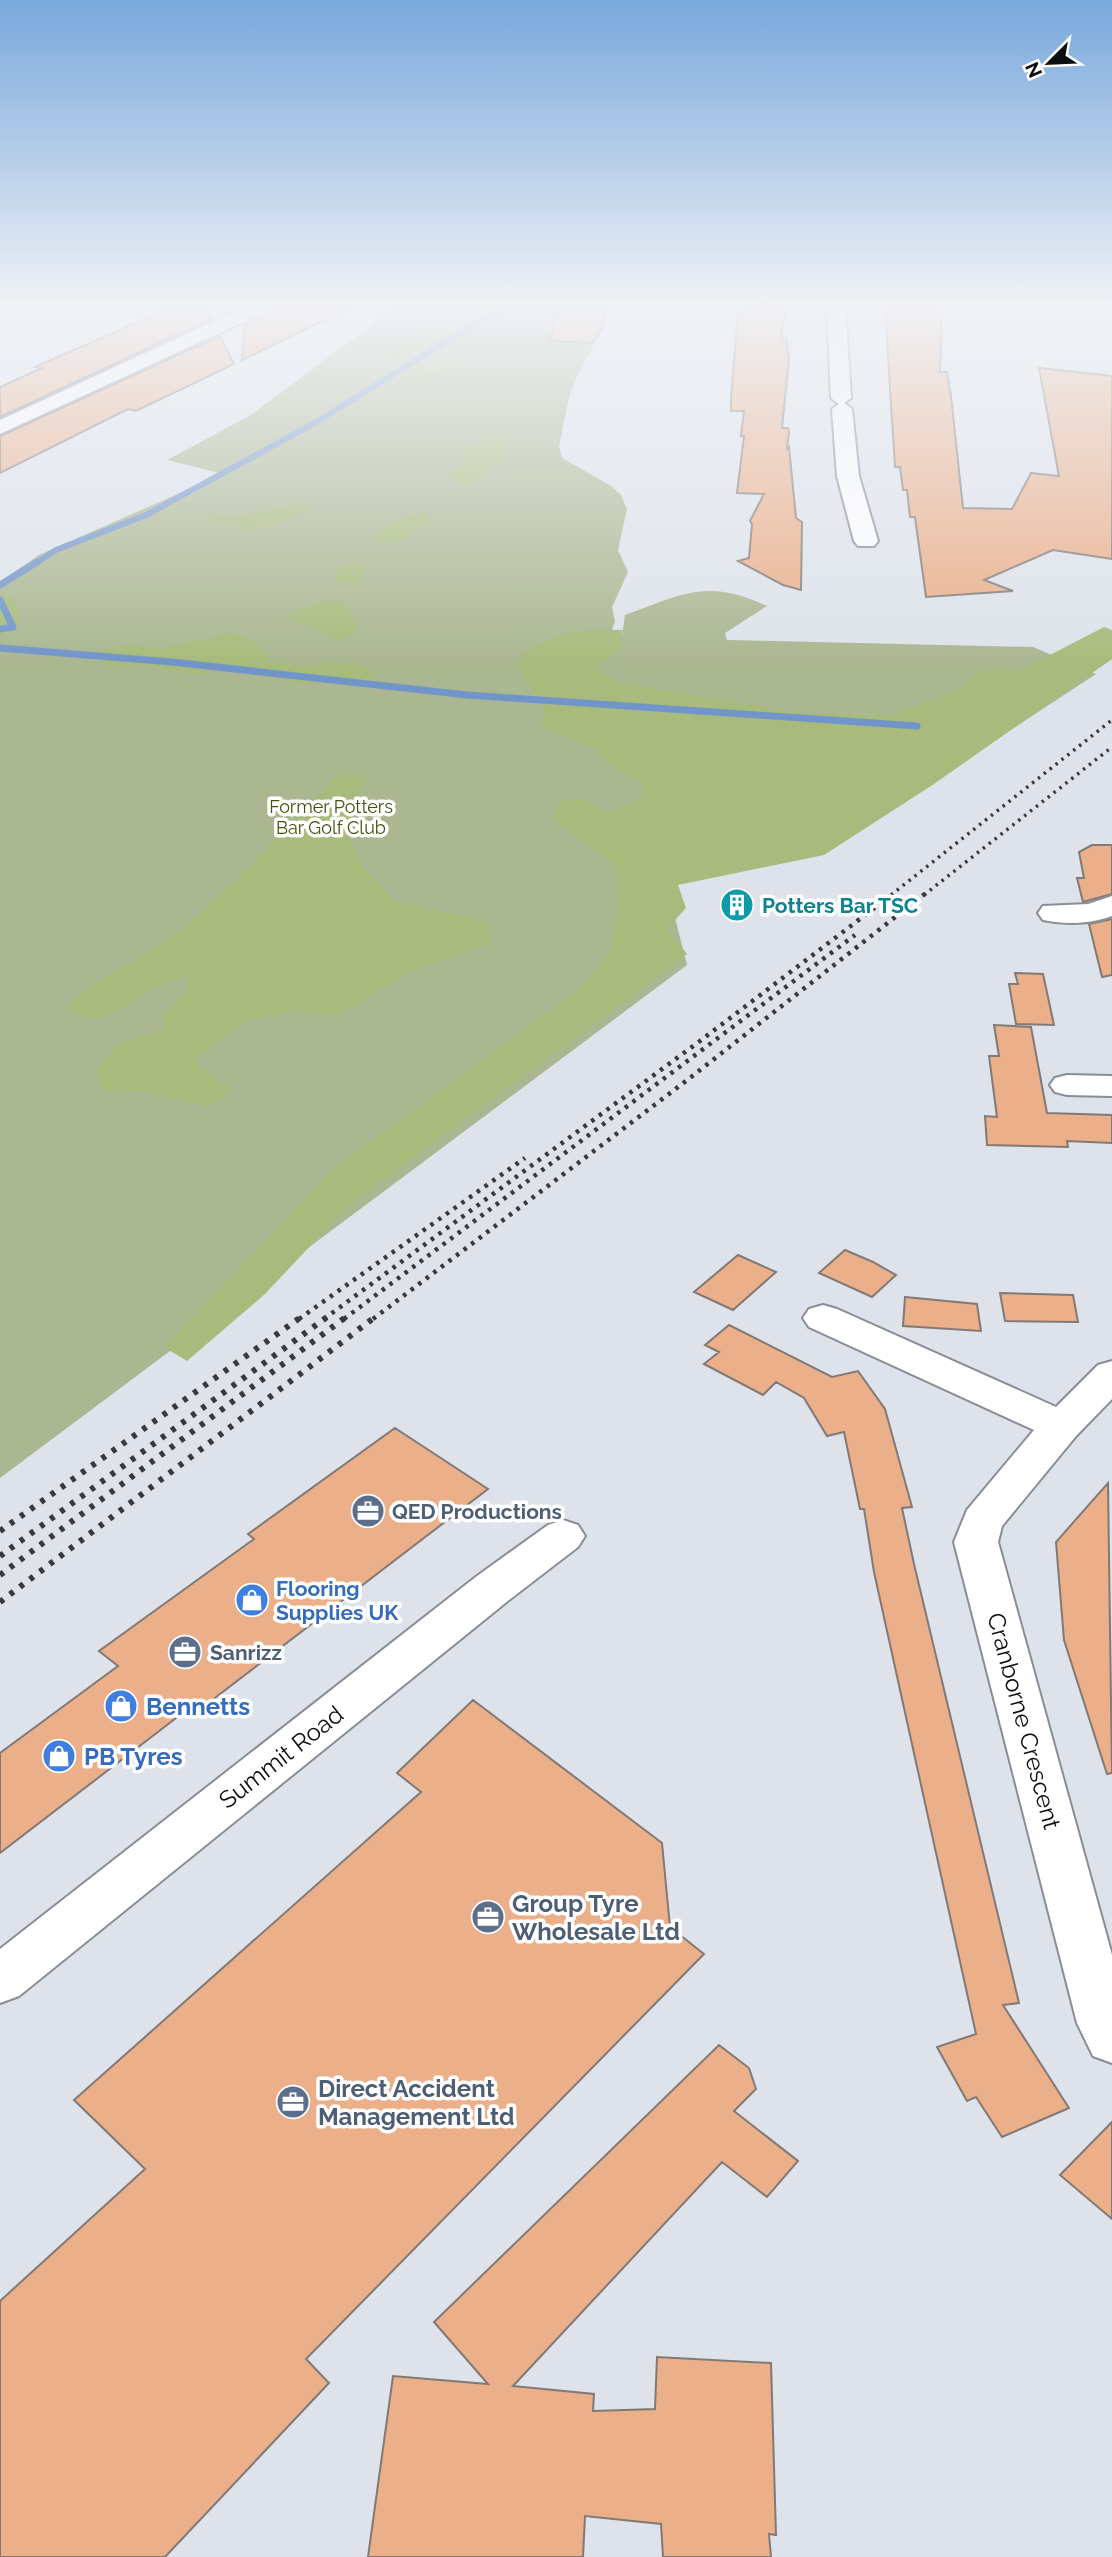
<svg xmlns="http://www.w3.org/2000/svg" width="1112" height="2557" viewBox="0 0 1112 2557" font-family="Raleway,sans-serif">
<rect width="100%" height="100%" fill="#dee3eb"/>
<path fill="#abb791" d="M400,304H609L605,324L578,374L569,397L559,446L562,458L611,486L621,495L627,509L618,550L628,572L612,607L615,622L609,636L622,637L625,615C683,594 707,578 767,606L725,633L727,640L1033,647L1096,674L820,855L667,886L687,965L0,1478V631L11,628L12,623L0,600V582L39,555L223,474L167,460L251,415Z"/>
<path fill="#a8bb7c" d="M524,304H544C524,321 496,310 473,327H465L467,321L496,310Z
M445,331H457L458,338L434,350H412L397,360L387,358L394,346Z
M454,363L458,366L447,372L439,382L404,384C412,368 437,364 454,363Z
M496,436L508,440C505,462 486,474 469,486L458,483L449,476L466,460L467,448Z
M293,504L310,506L306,513C286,518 269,528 248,531C235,522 220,528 205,521L216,515L245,516Z
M426,512L430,520C408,535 397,553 370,538C387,523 404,517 426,512Z
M350,562L362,563L364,575L360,585L336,582V569Z
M0,592L6,593L18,604V623L0,634Z
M324,601L347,603L358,632L340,640L286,618L299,608Z
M1104,627L1112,630V659L934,784L824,855L678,885L686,908L667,929L687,954L346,1208L265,1294L187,1361L164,1347L333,1169L576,992L610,953L618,904L615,865L551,818L563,798L586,800L610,813L642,797L644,785L615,769L596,750L542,727L545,709L516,664C541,631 584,628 623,630L620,650L595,668L621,683L807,713L890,715L961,689L977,671L1005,668L1019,671Z
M233,633L256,642L270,662C282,663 296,667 309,666C340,663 349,656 377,675L366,686C355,685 343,681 332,682C307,683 288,690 269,670H224L196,675L142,665L115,669L100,662L97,651L127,645L162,648Z
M340,773L369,778L355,799L345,830L361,865L395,901L488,922L490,943L407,974L340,1015L294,1011L246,1021L194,1061L233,1091L207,1107L141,1091L103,1092L96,1072L120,1043L162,1031L163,1015L186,993L188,976C177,979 163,984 152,989C119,1008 105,1032 64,1008C102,974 148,957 188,924C243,878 289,823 340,773Z"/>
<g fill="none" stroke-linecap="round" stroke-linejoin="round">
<path stroke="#7295c9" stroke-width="6" d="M34,564L56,550L146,515L313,424L489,315L536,304"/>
<path stroke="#7295c9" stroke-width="7" d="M0,585L37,562
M0,600L13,627L0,629
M0,648L172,662L467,695L917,726"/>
</g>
<path fill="#ebaf89" stroke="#817975" stroke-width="2" d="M179,304H204L211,319L0,417V387L42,368L35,367Z
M278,304H358L242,360L245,324L275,310Z
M562,304H608L602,329L592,343L549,341Z
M745,304L786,307L781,338H786L789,359L782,428H788L789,432L787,449L789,447L796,518L802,522L801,590L783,585L738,561L749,558L752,524L750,521L764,494L737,493L744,436H741L744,411H731V398L738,312L744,313Z
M895,304H939V314H942L940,372H947L951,396L963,508L1012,509L1031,473L1059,476L1039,368L1112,376V559L1053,550L984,580L1013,591L926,597L915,517H910L907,490H903L900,467H895L885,309H896Z
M220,336L234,364L136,411L128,409L0,473V436Z
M1092,845H1112V894L1083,902L1077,878H1084L1079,852Z
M1112,919V975L1102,977L1089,924Z
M1015,973L1043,974L1054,1025L1016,1024L1009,984H1018Z
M994,1025L1031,1027L1047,1113L1112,1115V1143L1067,1141L1068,1147L987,1145L985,1116L997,1117L989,1056H999Z
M845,1250L873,1262L896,1275L872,1297L819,1273Z
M738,1255L776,1272L733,1310L694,1292Z
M1000,1293L1073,1295L1078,1322L1005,1321Z
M905,1297L977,1304L981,1331L903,1326Z
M729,1325L832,1377L858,1371L885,1409L912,1507L902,1508L914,1564L1019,2003L1003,2005L1069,2108L1002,2137L976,2097L967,2101L937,2047L976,2034L874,1572L864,1509H860L844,1432L827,1436L804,1398L776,1382L763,1395L704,1364L719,1352L705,1345Z
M395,1428L488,1489L190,1717L184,1712L0,1853V1753L118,1666L99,1651L254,1539L248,1534Z
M1108,1483L1112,1773L1107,1774L1064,1640L1056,1542Z
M473,1700L662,1843L670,1927L704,1954L306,2359L329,2383L165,2557H0V2301L145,2169L74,2100L421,1792L397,1773Z
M719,2045L749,2068L756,2089L734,2111L798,2161L767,2197L722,2162L513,2386L594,2394L593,2411L655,2409L657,2357L771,2363L776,2535L769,2534L771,2557H663L661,2524L585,2516L583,2557H368L393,2376L488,2384L434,2322Z
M1112,2122V2219L1060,2175Z"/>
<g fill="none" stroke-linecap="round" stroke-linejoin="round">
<defs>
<path id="street" d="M251,304H276L274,308L0,434V420Z
M827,304H845L851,398L844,403L852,409L859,476L878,541L874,546H858L854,541L837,476L832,409L839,404L831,398Z
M1112,896V916C1091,924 1065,925 1043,920L1038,913L1043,906L1088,904Z
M1067,1075L1112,1076V1096L1067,1095L1055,1092L1050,1085L1055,1078Z
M823,1305L837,1309L1056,1407L1098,1365L1112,1361V1399L1076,1436L1002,1526L998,1542L1112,1955V2063L1093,2056L1077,2023L954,1542L967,1510L1034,1430L809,1327L803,1318L809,1309Z
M563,1520L578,1525L585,1536L578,1547L509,1600L19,1996L0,2003V1949L477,1576L548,1525Z"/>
</defs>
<use href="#street" stroke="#898d95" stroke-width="4"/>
<use href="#street" fill="#fff" fill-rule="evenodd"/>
<path stroke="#373a3d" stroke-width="3.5" stroke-dasharray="2.5 5" stroke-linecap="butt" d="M891,895L1112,720
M924,895L1112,747"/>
<path stroke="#373a3d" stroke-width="4.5" stroke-dasharray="3.5 6" stroke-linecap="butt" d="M299,1319L525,1158
M324,1319L700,1041L894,893
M344,1319L855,935
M373,1319L686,1081L926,893"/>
<path stroke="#373a3d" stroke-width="6" stroke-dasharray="4.5 8" stroke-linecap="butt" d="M0,1531L301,1317
M0,1556L327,1317
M0,1575L346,1317
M0,1602L375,1317"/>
</g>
<linearGradient id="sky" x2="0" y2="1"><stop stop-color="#79a8dc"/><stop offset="0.46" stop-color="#f0f2f6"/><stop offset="1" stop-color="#f0f2f6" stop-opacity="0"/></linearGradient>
<rect width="1112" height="662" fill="url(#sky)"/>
<defs>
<symbol id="building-disc" viewBox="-11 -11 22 22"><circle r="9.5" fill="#0f9aa8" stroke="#fff"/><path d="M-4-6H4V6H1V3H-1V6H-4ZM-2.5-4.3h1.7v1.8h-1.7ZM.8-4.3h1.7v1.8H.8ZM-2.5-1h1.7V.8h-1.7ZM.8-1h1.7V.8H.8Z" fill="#fff"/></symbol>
<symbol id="office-disc" viewBox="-11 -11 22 22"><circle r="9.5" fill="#5c6f8a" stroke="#fff"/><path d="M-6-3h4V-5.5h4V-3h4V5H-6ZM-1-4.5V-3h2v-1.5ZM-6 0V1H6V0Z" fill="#fff"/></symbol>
<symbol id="shop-disc" viewBox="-11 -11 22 22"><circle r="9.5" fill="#3f7fe0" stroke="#fff"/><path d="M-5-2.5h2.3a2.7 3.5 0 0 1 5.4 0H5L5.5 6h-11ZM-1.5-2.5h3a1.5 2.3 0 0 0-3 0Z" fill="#fff"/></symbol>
</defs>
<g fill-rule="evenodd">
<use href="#building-disc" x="718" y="886" width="38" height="38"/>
<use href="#office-disc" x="349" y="1492" width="38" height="38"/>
<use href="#shop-disc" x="233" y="1581" width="38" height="38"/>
<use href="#office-disc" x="166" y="1633" width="38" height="38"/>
<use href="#shop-disc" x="102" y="1687" width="38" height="38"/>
<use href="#shop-disc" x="40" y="1737" width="38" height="38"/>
<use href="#office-disc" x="469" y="1898" width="38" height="38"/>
<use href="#office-disc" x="274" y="2083" width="38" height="38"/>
</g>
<g text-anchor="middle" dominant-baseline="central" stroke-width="7" stroke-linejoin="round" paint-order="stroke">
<g font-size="18" fill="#43530c" stroke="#fff">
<text x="331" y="806">Former Potters<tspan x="331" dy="21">Bar Golf Club</tspan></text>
</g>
<g font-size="21" font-weight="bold" fill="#0d838f" stroke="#fff" text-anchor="start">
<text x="762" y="905">Potters Bar TSC</text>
</g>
<g font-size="21" font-weight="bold" fill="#4e5e75" stroke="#fff" text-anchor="start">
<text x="392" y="1511">QED Productions</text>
<text x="210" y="1652">Sanrizz</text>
</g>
<g font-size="21" font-weight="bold" fill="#366cbe" stroke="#fff" text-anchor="start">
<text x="276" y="1588">Flooring<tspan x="276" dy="24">Supplies UK</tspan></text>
</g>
<g font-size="24" font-weight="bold" fill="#366cbe" stroke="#fff" text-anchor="start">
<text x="146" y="1706">Bennetts</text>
<text x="84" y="1756">PB Tyres</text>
</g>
<g font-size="24" fill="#0c0e10" stroke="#fff">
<text transform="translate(1024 1721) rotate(75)">Cranborne Crescent</text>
<text transform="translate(281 1757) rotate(-38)">Summit Road</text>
</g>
<g font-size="24" font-weight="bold" fill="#4e5e75" stroke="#fff" text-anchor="start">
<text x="512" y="1903">Group Tyre<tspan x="512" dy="28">Wholesale Ltd</tspan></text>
<text x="318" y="2088">Direct Accident<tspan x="318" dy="28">Management Ltd</tspan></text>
</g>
</g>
<g transform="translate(1049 63) rotate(246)" stroke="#ffffff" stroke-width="5" paint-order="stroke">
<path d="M0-5L12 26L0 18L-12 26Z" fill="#0c0e10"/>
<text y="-10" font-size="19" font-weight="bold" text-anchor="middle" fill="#0c0e10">N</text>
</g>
</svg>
